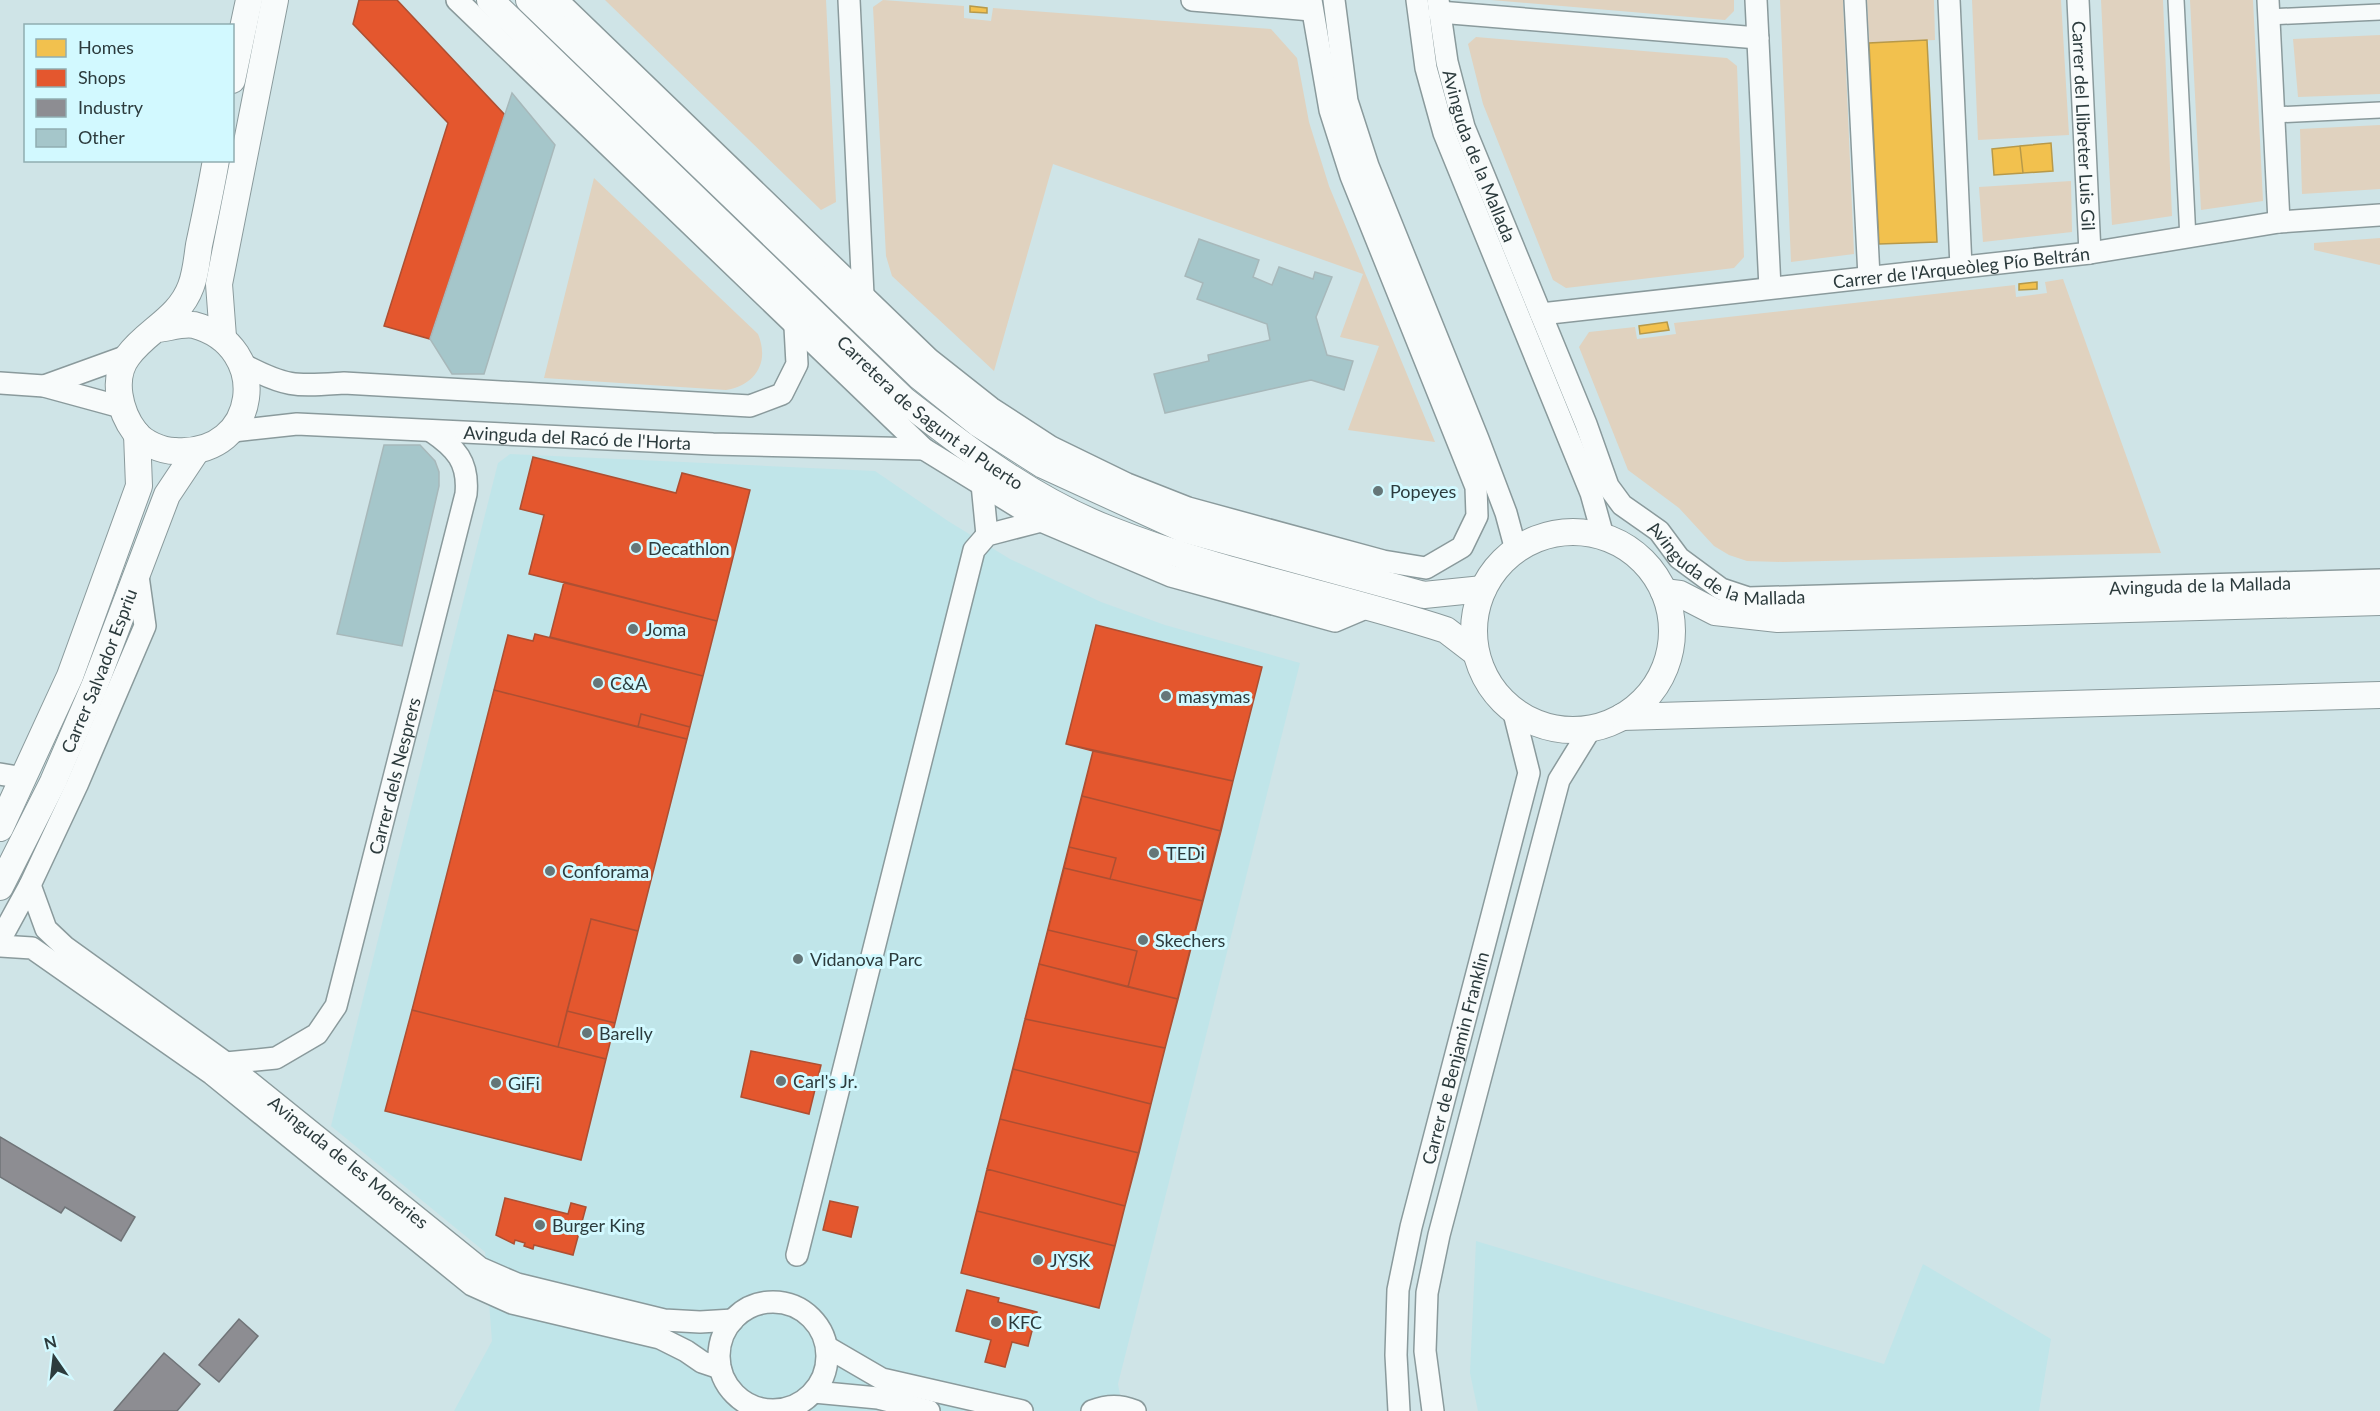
<svg xmlns="http://www.w3.org/2000/svg" width="2380" height="1411" viewBox="0 0 2380 1411" font-family="Lato,sans-serif">
<rect width="100%" height="100%" fill="#cfe4e7"/>
<path fill="#c0e5e9" d="M510,454L875,471L948,521L1010,559L1101,602L1165,625L1300,663L1118,1384L1123,1411H454L492,1341L485,1252L331,1126L498,463Z
M1476,1241L1884,1364L1923,1264L2051,1339L2039,1411H1478L1470,1373Z"/>
<path fill="#e0d2bf" d="M605,0H826L836,202L821,210Z
M883,0L964,6V18L991,21L993,8L1271,29L1297,58L1309,122L1329,186L1435,442L1348,430L1379,346L1340,337L1363,274L1053,164L994,371L892,276L886,256L873,7Z
M1491,0H1734V11L1725,20Z
M1780,0H1843L1854,254L1791,262Z
M1867,0H1934L1935,40L1869,43Z
M1972,0H2061L2069,135L1978,140Z
M2101,0H2163L2172,216L2112,225Z
M2190,0H2253L2263,201L2201,210Z
M2380,35V94L2298,97L2293,39Z
M1476,37L1727,58L1737,66L1744,257L1734,268L1566,288L1553,280L1483,104L1468,44Z
M2380,125V189L2302,194L2300,129Z
M594,178L758,334C770,363 755,385 726,390L544,378Z
M2071,181L2072,232L1983,242L1979,187Z
M2380,238V265L2314,250V243Z
M2063,279L2161,553L1783,562L1747,561L1729,555L1714,546L1679,508L1628,470L1579,347L1589,332L1635,327L1637,339L1676,334L1674,323L2015,285L2016,297L2047,293L2045,282Z"/>
<path fill="#f2c14e" stroke="#b79949" stroke-width="1.5" d="M970,6L987,8V13L970,12Z
M1927,40L1937,242L1879,244L1869,43Z
M2051,143L2053,171L2023,173L2020,146Z
M2020,146L2023,173L1994,175L1992,149Z
M2037,282V289L2019,290V284Z
M1667,322L1669,330L1640,334L1639,326Z"/>
<path fill="#e4572e" stroke="#ad4f32" stroke-width="1.5" d="M359,0H397L505,115L430,339L384,326L448,123L353,24Z
M533,457L676,493L682,473L750,490L717,621L529,574L544,515L520,509Z
M564,582L717,621L703,676L550,637Z
M1096,625L1262,667L1099,1308L961,1273L1093,751L1066,744Z
M1096,625L1262,667L1233,781L1066,744Z
M535,634L703,676L690,727L641,714L638,727L494,690L508,635L533,641Z
M494,690L687,739L638,931L591,919L558,1047L412,1010Z
M641,714L690,727L687,739L638,727Z
M1093,751L1233,781L1221,831L1082,796Z
M1082,796L1221,831L1203,901L1110,879L1116,858L1069,847Z
M1069,847L1116,858L1110,879L1064,868Z
M1064,868L1203,901L1178,999L1128,987L1137,951L1048,930Z
M591,919L638,931L615,1023L567,1011Z
M1048,930L1137,951L1128,987L1039,964Z
M1039,964L1178,999L1165,1048L1025,1019Z
M412,1010L606,1059L581,1160L385,1111Z
M567,1011L615,1023L606,1059L558,1047Z
M1025,1019L1165,1048L1151,1104L1013,1069Z
M751,1051L821,1065L809,1114L741,1097Z
M1013,1069L1151,1104L1139,1153L1000,1119Z
M1000,1119L1139,1153L1125,1206L987,1169Z
M987,1169L1125,1206L1115,1246L977,1211Z
M505,1198L568,1214L571,1203L586,1207L573,1255L534,1245L533,1249L524,1246L525,1243L515,1240L514,1244L496,1235Z
M830,1201L858,1207L851,1237L823,1230Z
M977,1211L1115,1246L1099,1308L961,1273Z
M967,1290L999,1298L998,1302L1037,1312L1028,1346L1012,1342L1005,1367L985,1362L991,1340L956,1331Z"/>
<path fill="#8d8d92" stroke="#707478" stroke-width="1.5" d="M0,1137L135,1217L121,1241L65,1207L61,1213L0,1177Z
M239,1319L258,1336L219,1382L199,1365Z
M164,1353L200,1384L177,1411H114Z"/>
<path fill="#a5c6ca" stroke="#a7b8ba" stroke-width="1.5" d="M512,93L555,145L484,374H452L430,339Z
M1199,239L1259,260L1253,277L1272,285L1279,267L1313,279L1315,272L1332,277L1316,317L1327,355L1353,361L1344,390L1311,380L1165,413L1154,374L1209,361L1208,355L1270,340L1267,324L1197,299L1203,283L1185,276Z
M384,445H420L435,461L439,472V486L402,646L337,634Z"/>
<g fill="none" stroke-linecap="round" stroke-linejoin="round">
<defs>
<path id="pedestrian" d="M2176,0L2188,239
M2268,17L2380,12
M2273,115L2380,110"/>
<g id="minor">
<path d="M457,0L924,449L1041,521L1171,576L1335,621L1368,607"/>
<path d="M557,0L929,359L991,408L1051,447L1127,484L1188,508L1383,561L1426,568L1462,547L1477,516L1476,487L1351,176L1330,110L1311,0"/>
<path d="M849,0L863,295"/>
<path d="M1192,0L1311,10"/>
<path d="M1334,0L1347,101L1368,166L1478,439L1506,513L1516,550"/>
<path d="M1417,0L1426,68L1444,133L1591,493L1603,536"/>
<path id="s1" d="M1438,0L1447,62L1464,127L1586,424L1608,486L1622,505L1659,531L1679,558L1721,589L1748,598L2380,580"/>
<path d="M1756,0L1770,288"/>
<path d="M1855,0L1869,277"/>
<path d="M1949,0L1961,267"/>
<path id="s2" d="M2078,0L2090,253"/>
<path d="M2268,0L2279,222"/>
<path d="M1439,12L1758,38"/>
<path id="s3" d="M1541,314L2090,253L2279,222L2380,215"/>
<path d="M244,365C288,388 296,386 344,383L750,406L782,394L797,364L795,327"/>
<path d="M0,383L44,386L121,407"/>
<path d="M44,386L127,356"/>
<path id="s4" d="M233,431L297,424L713,444L924,449"/>
<path d="M982,484L987,535"/>
<path d="M0,774L24,778"/>
<path id="s5" d="M30,885L46,929L65,947L226,1063L480,1268L517,1284L664,1320L700,1322L733,1320"/>
<path d="M0,940L30,885L77,785L145,626L138,576"/>
<path d="M0,946L32,948L212,1074L472,1285L512,1303L660,1338L686,1351L702,1362L720,1368"/>
<path id="s6" d="M226,1063L276,1058L317,1034L336,1006L466,494C469,462 456,448 431,431"/>
<path d="M797,1255L974,550L987,535L1041,521"/>
<circle cx="773" cy="1356" r="54"/>
<path d="M827,1347L882,1379L1022,1411"/>
<path d="M814,1392L878,1398L929,1411"/>
<path d="M1092,1411C1108,1405 1120,1405 1135,1411"/>
<path id="s7" d="M1399,1411L1396,1355L1398,1290L1411,1227L1529,773L1513,709"/>
<path d="M1433,1411L1425,1351L1427,1293L1439,1235L1559,780L1591,728"/>
</g>
<g id="tertiary">
<path id="s8" d="M490,0L904,400C968,450 1035,501 1111,530C1219,573 1335,594 1446,630L1476,653"/>
<path d="M529,0L919,376L979,424L1043,465L1183,529L1424,595L1483,589"/>
<path d="M232,80L249,0"/>
<path d="M158,329C168,328 183,323 194,325C273,346 260,457 175,451C162,451 143,443 135,432C120,412 111,378 128,356C147,330 179,319 191,286C196,273 197,258 199,245C205,217 211,189 216,160"/>
<path d="M223,337L219,284L275,0"/>
<circle cx="1573" cy="631" r="99"/>
<path d="M1664,592L1680,594L1715,612L1778,619L2380,602"/>
<path d="M1622,717L2380,695"/>
<path d="M0,828L70,676L139,486L137,434"/>
<path id="s9" d="M0,887L53,782L94,687L167,495L195,453"/>
</g>
</defs>
<use href="#pedestrian" stroke="#8a9a9c" stroke-width="18"/>
<use href="#minor" stroke="#8a9a9c" stroke-width="24"/>
<use href="#tertiary" stroke="#8a9a9c" stroke-width="28"/>
<use href="#pedestrian" stroke="#f8fbfb" stroke-width="15"/>
<use href="#minor" stroke="#f8fbfb" stroke-width="21"/>
<use href="#tertiary" stroke="#f8fbfb" stroke-width="26"/>
</g>
<g fill="#657678" stroke="#d2f9ff" stroke-width="2">
<circle cx="1378" cy="491" r="6"/>
<circle cx="636" cy="548" r="6"/>
<circle cx="633" cy="629" r="6"/>
<circle cx="598" cy="683" r="6"/>
<circle cx="1166" cy="696" r="6"/>
<circle cx="1154" cy="853" r="6"/>
<circle cx="550" cy="871" r="6"/>
<circle cx="1143" cy="940" r="6"/>
<circle cx="798" cy="959" r="6"/>
<circle cx="587" cy="1033" r="6"/>
<circle cx="781" cy="1081" r="6"/>
<circle cx="496" cy="1083" r="6"/>
<circle cx="540" cy="1225" r="6"/>
<circle cx="1038" cy="1260" r="6"/>
<circle cx="996" cy="1322" r="6"/>
</g>
<g text-anchor="middle" dominant-baseline="central" stroke-width="6" stroke-linejoin="round" paint-order="stroke">
<g font-size="18" fill="#2c3b3d" stroke="#d2f9ff">
<text stroke="none"><textPath href="#s2" startOffset="126">Carrer del Llibreter Luis Gil</textPath></text>
<text stroke="none"><textPath href="#s1" startOffset="162">Avinguda de la Mallada</textPath></text>
<text stroke="none"><textPath href="#s3" startOffset="423">Carrer de l'Arqueòleg Pío Beltrán</textPath></text>
<text stroke="none"><textPath href="#s8" startOffset="604">Carretera de Sagunt al Puerto</textPath></text>
<text stroke="none"><textPath href="#s4" startOffset="345">Avinguda del Racó de l'Horta</textPath></text>
<text stroke="none"><textPath href="#s1" startOffset="666">Avinguda de la Mallada</textPath></text>
<text stroke="none"><textPath href="#s1" startOffset="1152">Avinguda de la Mallada</textPath></text>
<text stroke="none"><textPath href="#s9" startOffset="238">Carrer Salvador Espriu</textPath></text>
<text stroke="none"><textPath href="#s6" startOffset="369">Carrer dels Nesprers</textPath></text>
<text stroke="none"><textPath href="#s7" startOffset="360">Carrer de Benjamin Franklin</textPath></text>
<text stroke="none"><textPath href="#s5" startOffset="429">Avinguda de les Moreries</textPath></text>
</g>
<g font-size="18" fill="#2c3b3d" stroke="#d2f9ff" text-anchor="start">
<text x="1390" y="491">Popeyes</text>
<text x="648" y="548">Decathlon</text>
<text x="645" y="629">Joma</text>
<text x="610" y="683">C&amp;A</text>
<text x="1178" y="696">masymas</text>
<text x="1166" y="853">TEDi</text>
<text x="562" y="871">Conforama</text>
<text x="1155" y="940">Skechers</text>
<text x="810" y="959">Vidanova Parc</text>
<text x="599" y="1033">Barelly</text>
<text x="793" y="1081">Carl's Jr.</text>
<text x="508" y="1083">GiFi</text>
<text x="552" y="1225">Burger King</text>
<text x="1050" y="1260">JYSK</text>
<text x="1008" y="1322">KFC</text>
</g>
</g>
<rect x="24" y="24" width="210" height="138" fill="#d2f9ff" stroke="#90adb1" stroke-width="1.5"/>
<rect x="36" y="39" width="30" height="18" fill="#f2c14e" stroke="#90adb1" stroke-width="1.5"/>
<text x="78" y="54" font-size="18" fill="#2c3b3d">Homes</text>
<rect x="36" y="69" width="30" height="18" fill="#e4572e" stroke="#90adb1" stroke-width="1.5"/>
<text x="78" y="84" font-size="18" fill="#2c3b3d">Shops</text>
<rect x="36" y="99" width="30" height="18" fill="#8d8d92" stroke="#90adb1" stroke-width="1.5"/>
<text x="78" y="114" font-size="18" fill="#2c3b3d">Industry</text>
<rect x="36" y="129" width="30" height="18" fill="#a5c6ca" stroke="#90adb1" stroke-width="1.5"/>
<text x="78" y="144" font-size="18" fill="#2c3b3d">Other</text>
<g transform="translate(54 1357) rotate(346)" stroke="#d2f9ff" stroke-width="4.5" paint-order="stroke">
<path d="M0-4.5L10 22L0 15L-10 22Z" fill="#2c3b3d"/>
<text y="-9" font-size="16" font-weight="bold" text-anchor="middle" fill="#2c3b3d">N</text>
</g>
</svg>
